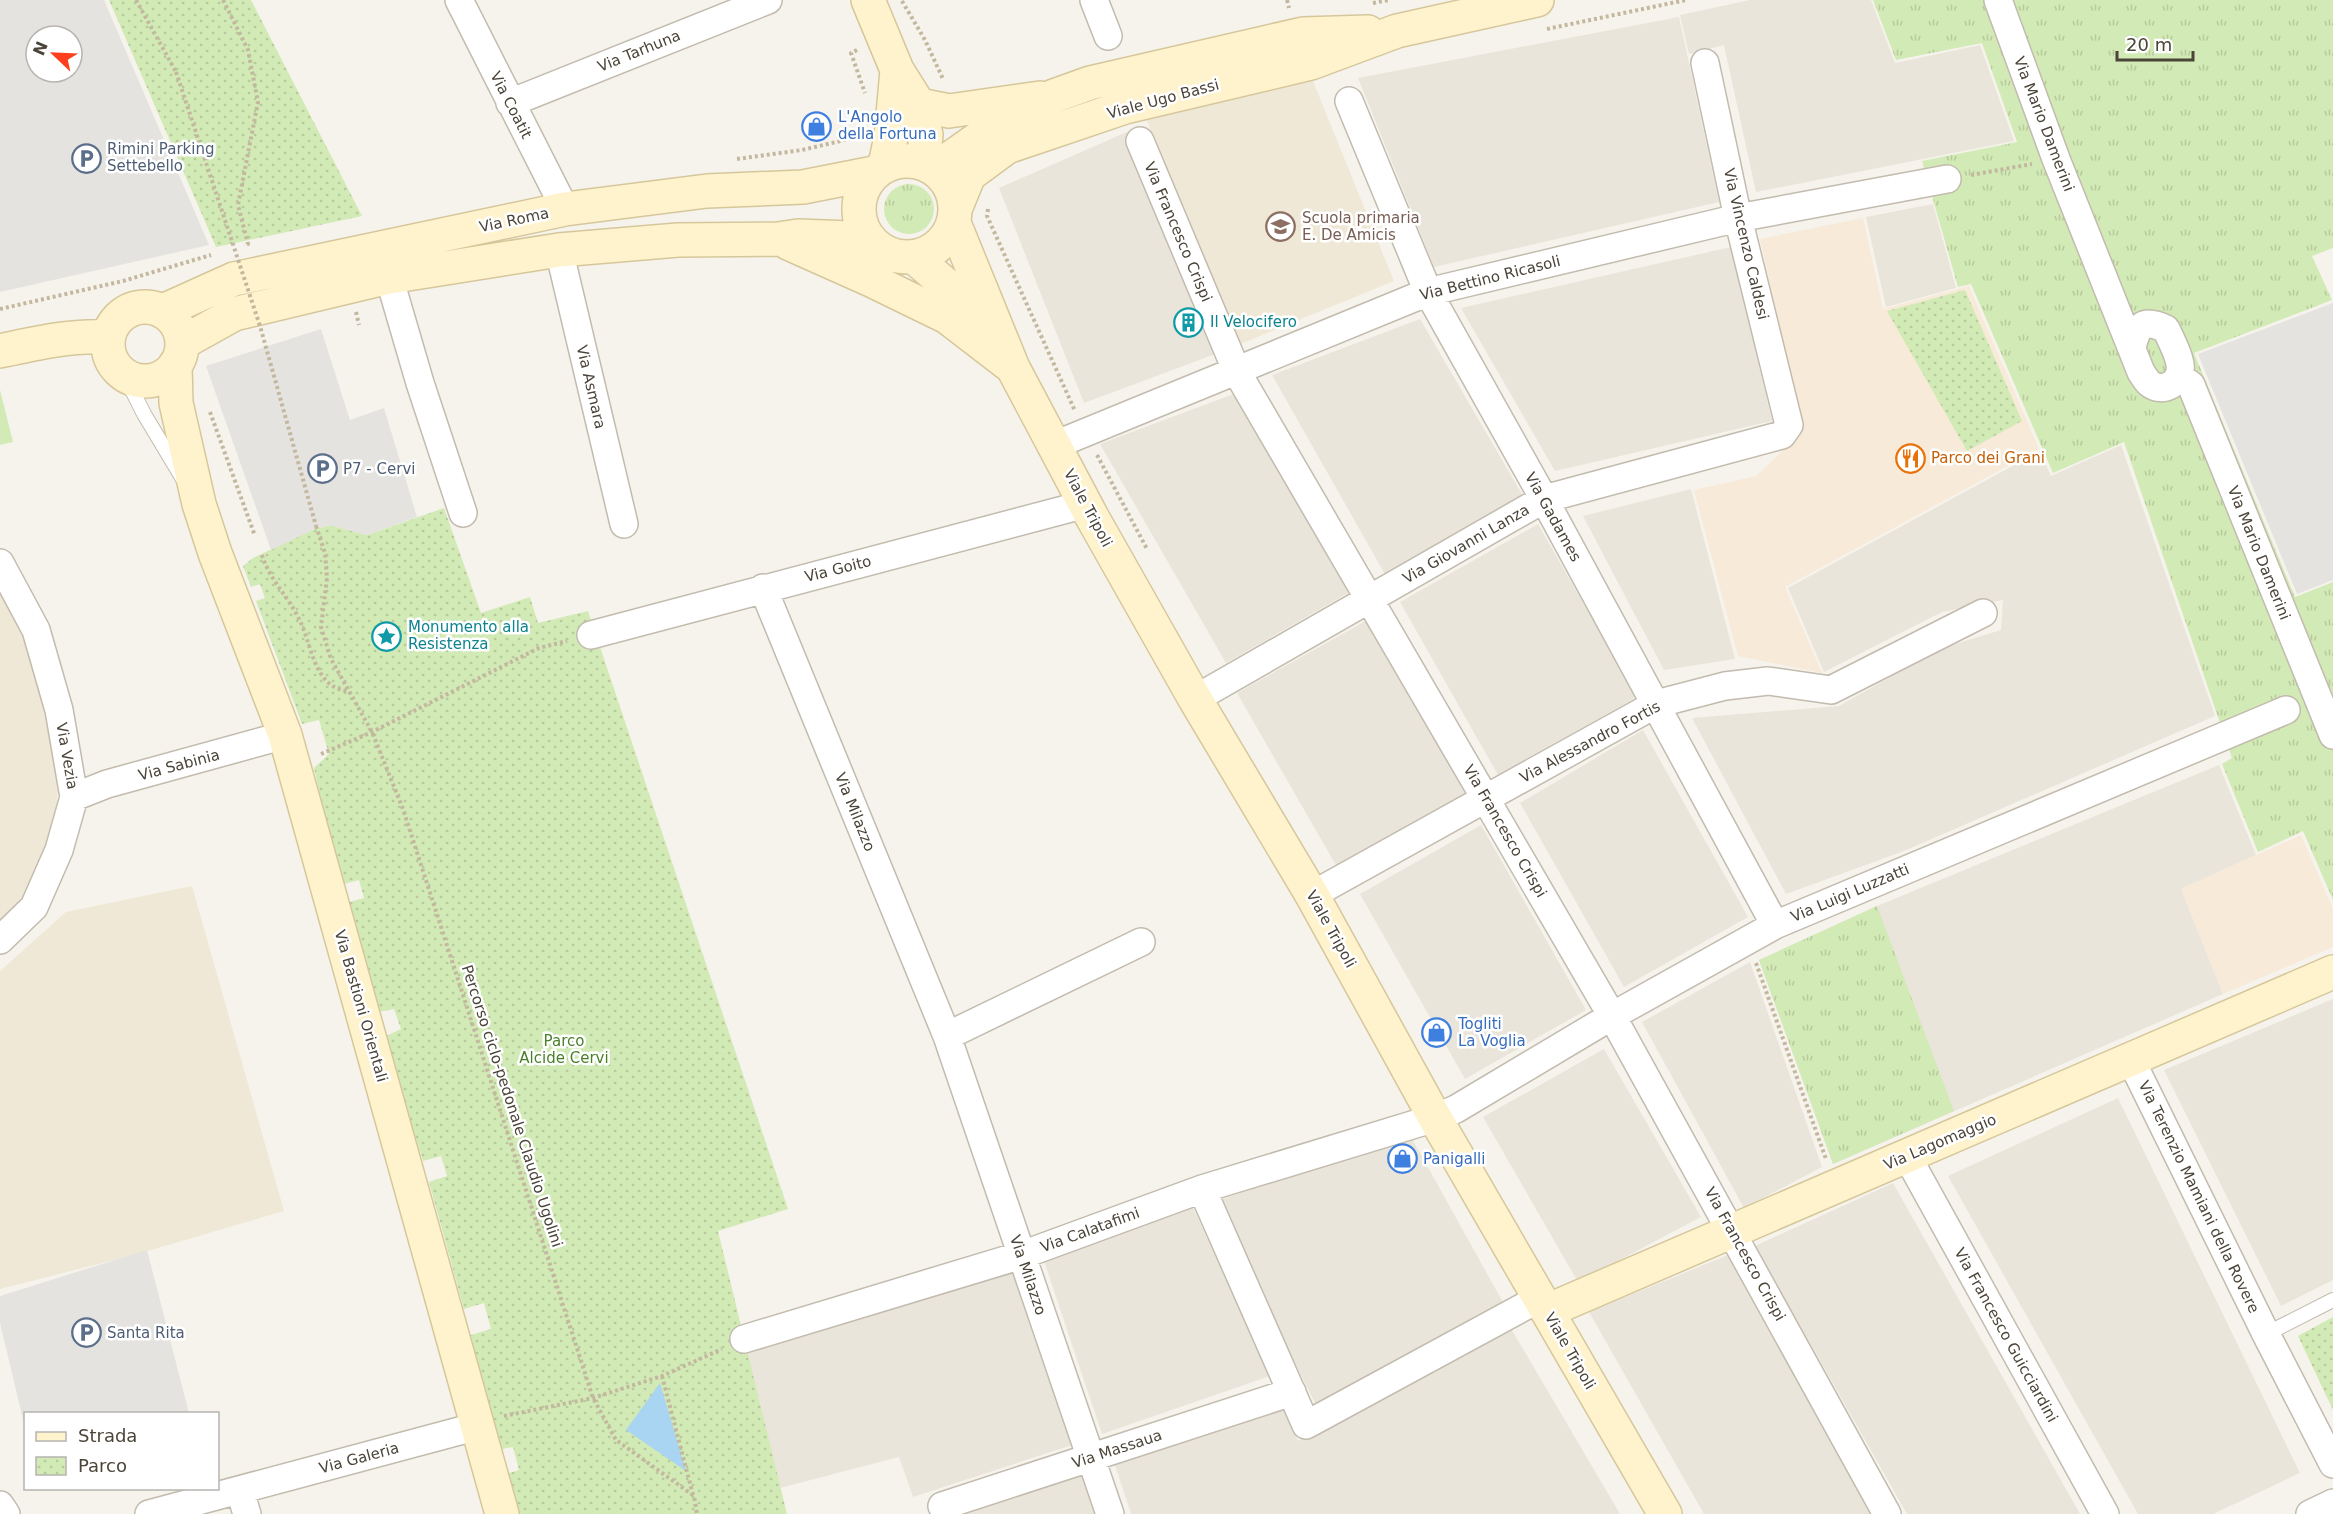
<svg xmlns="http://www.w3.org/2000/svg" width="2333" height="1514" viewBox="0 0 2333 1514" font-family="'DejaVu Sans',sans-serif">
<defs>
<pattern id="grass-tufts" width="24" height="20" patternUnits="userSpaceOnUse" patternTransform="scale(1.5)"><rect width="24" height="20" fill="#d2eab5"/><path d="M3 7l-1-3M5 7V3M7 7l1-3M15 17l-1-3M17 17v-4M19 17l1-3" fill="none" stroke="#b6ca9c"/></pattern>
<pattern id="park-dots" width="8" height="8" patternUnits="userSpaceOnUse" patternTransform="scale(1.5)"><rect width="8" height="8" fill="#d2eab5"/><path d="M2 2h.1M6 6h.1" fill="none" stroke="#b6ca9c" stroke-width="1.8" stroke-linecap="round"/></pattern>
</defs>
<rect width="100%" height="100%" fill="#f6f3ec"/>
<path fill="#eae5da" d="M1750,0H1871L1895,63L1980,45L2014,141L1756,192L1724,45L1689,54L1680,15Z
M1679,17L1719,202L1434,267L1358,78Z
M1127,132L1218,353L1084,403L999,188Z
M1933,204L1956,288L1886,307L1866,217Z
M1731,247L1772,421L1555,471L1461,308Z
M1420,319L1523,496L1386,576L1272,375Z
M1236,393L1350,592L1226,663L1100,444Z
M2121,445L2215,716L1904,851L1786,894L1692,718L1839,706L1942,648L2001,630L2003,600L1942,612L1824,672L1788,588L2040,451L2051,476Z
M1691,489L1735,659L1664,670L1583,516Z
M1538,524L1637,697L1498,775L1400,602Z
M1371,618L1471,792L1337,867L1237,693Z
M1643,730L1748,917L1624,987L1520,803Z
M2219,765L2256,855L2181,889L2223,994L1833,1164L1759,960L1877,906Z
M1481,825L1586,1010L1465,1079L1360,894Z
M1750,962L1822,1167L1744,1208L1642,1022Z
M2333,999V1280L2281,1306L2164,1070Z
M1604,1049L1701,1217L1578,1282L1483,1117Z
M2118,1098L2300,1473L2213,1514H2138L1948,1176Z
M1410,1135L1505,1306L1318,1409L1214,1202Z
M1893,1183L2080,1514H1907L1755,1246Z
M1190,1201L1270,1376L1102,1434L1042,1255Z
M1728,1255L1873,1514H1704L1589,1312Z
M1014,1264L1072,1445L913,1497L899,1457L780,1488L746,1350Z
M1509,1325L1620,1514H1131L1115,1465L1283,1404L1298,1441Z
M1081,1472L1096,1514H956Z"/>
<path fill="#f7ead8" d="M1863,218L1883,309L1969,286L2039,449L1785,587L1822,673L1738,656L1694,490L1756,476L1792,442L1799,416L1760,239Z
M2301,835L2333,909V947L2223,994L2181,889Z"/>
<path fill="#efe8d6" d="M1313,81L1394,281L1238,345L1146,118Z
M0,568L31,628L58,789L53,841L30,906L0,930Z
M192,886L284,1211L134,1255L0,1289V971L66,912Z"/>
<path fill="url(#grass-tufts)" d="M1873,0H2333V248L2312,256L2332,300L2194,353L2295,597L2333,582V900L2303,831L2258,852L2222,764L2232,758L2124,442L2053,473L1971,284L1958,287L1922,161L2017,142L1982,43L1896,60Z
M884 209a25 25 0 1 1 50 0a25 25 0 1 1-50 0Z
M1877,906L1954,1111L1833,1164L1759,960Z"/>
<path fill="url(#park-dots)" d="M109,0H251L362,216L216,247Z
M1965,290L2022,421L1967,451L1887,311Z
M444,508L481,613L530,597L538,623L588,611L788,1209L718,1231L787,1514H514L503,1475L519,1470L513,1447L497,1450L471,1335L491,1329L484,1303L464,1309L429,1182L447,1176L441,1156L423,1161L384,1037L401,1029L394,1009L378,1012L346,903L364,898L359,880L340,885L314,768L329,754L319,720L302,724L256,601L265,598L260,584L251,587L243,566L253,558L312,530L330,525L367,535Z
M2333,1317V1410L2298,1336Z"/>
<path fill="#d2eab5" d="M0,390L13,442L0,445Z"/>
<path fill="#e5e3e0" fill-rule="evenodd" d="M0,0H104L209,245L0,292ZM36,36H72V72H36Z
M2333,303V580L2297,594L2198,354Z
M321,329L350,420L384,408L417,517L367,535L330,525L312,530L271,550L206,366Z
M147,1250L189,1413L26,1414L25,1428L0,1323V1296Z"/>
<path fill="#a9d4f2" d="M660,1383L686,1471L626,1430Z"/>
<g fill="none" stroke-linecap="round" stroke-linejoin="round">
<defs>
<path id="lane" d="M124,374L144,414L183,479
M2266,1334L2333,1300"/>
<path id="street" d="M459,0L565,209
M1094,0L1108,36
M1998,0L2056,159L2141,372C2143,375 2146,380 2149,383C2163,395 2183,382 2180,364C2178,352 2171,340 2166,329C2143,318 2138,325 2132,347
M1349,101L1428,292L1544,499L1775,925
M510,103L768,0
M1140,141L1237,372L1612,1016L1887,1514
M559,250L624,524
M389,277L420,383L463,513
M2179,376L2191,385L2333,735
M1055,445L1428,292L1738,218L1947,179
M0,563L36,630L59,710L74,797L59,850L34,907L0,940
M763,588L947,1036L1110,1514
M591,635L1086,504
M1195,699L1544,499L1782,435L1789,425L1738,218L1705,63
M74,797L107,784L285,735
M1312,895L1656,704L1725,686L1768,681L1831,690L1983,613
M947,1036L1141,942
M2131,1060L2266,1334L2333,1464
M1907,1156L2105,1514
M1202,1189L1306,1425L1540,1298
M744,1339L1022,1255L1202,1189L1435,1118L1456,1109L1612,1016L1775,925L2286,710
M240,1491L247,1514
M0,1505L6,1514
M942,1506L1292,1392
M149,1514L478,1426
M2310,1514L2333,1503"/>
<path id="secondary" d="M868,0L897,70L919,105L926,135L923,163
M919,105L949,111L1040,98
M859 209a48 48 0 1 1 96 0a48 48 0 1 1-96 0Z
M885,165L891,137L897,70
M935,169L979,138L1054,96L1090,83L1303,34L1368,32
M956,207L969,175L1007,147L1125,107L1311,63L1397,31L1537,0
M954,223L1013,368L1092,517L1195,699L1312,895L1435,1118L1665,1514
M788,243L871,280L947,317L1012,367
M914,257L975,310L989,325
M108 344a37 37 0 1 1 74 0a37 37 0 1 1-74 0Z
M163,311L234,279L565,209L707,191L803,187L874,173
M182,343L234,314L389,277L559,250L678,240L778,239L798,236L851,238L877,247
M0,351C36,343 71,335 108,337
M175,365L176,403L199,504L215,553L285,735L502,1514
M1547,1311L2333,972"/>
</defs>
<use href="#lane" stroke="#c2bbae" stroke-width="16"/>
<use href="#street" stroke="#c2bbae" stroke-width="30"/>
<use href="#secondary" stroke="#d6c79b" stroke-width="36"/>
<path stroke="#c4b79f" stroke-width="4" stroke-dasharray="3 3" stroke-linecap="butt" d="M136,0L176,72
M223,0L248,50L258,102L238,205L248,244L244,245
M1287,0L1289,8
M902,1L925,40L943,79
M1373,3L1389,0
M1547,29L1686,0
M857,50L851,53L865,93
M737,159L802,150L862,136
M1971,175L2032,164
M988,209L987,216L1075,411
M0,309L123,281L211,255
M356,312L359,325
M210,412L255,536
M1097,455L1147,549
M316,526L325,553L327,578L321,627L331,659L372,732L403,809L593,1398L616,1440L694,1496L697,1514
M262,555C269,579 288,596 299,619C312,643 313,688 348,691
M321,754L372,732L539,648L567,641
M1756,963L1826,1159
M662,1376L693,1495
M504,1416L593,1398L662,1376L722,1349"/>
<use href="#lane" stroke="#fff" stroke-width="14"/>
<use href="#street" stroke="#fff" stroke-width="27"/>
<use href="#secondary" stroke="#fff3cd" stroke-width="33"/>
<path stroke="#c4b79f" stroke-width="4" stroke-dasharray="3 3" stroke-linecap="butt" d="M176,72L260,326L316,526"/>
</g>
<defs>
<symbol id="shop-ring" viewBox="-11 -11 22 22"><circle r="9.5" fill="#fff" stroke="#3f7fe0" stroke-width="1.5"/><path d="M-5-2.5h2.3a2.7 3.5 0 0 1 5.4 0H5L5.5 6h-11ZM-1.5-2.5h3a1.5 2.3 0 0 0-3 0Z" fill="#3f7fe0"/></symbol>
<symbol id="parking-ring" viewBox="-11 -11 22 22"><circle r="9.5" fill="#fff" stroke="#5c6f8a" stroke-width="1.5"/><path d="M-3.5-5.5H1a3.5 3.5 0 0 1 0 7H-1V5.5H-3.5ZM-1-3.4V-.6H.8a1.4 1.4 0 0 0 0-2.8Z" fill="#5c6f8a"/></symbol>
<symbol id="school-ring" viewBox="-11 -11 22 22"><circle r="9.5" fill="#fff" stroke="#8d6e63" stroke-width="1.5"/><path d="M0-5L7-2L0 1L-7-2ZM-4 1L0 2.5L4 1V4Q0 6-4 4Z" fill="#8d6e63"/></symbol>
<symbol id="building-ring" viewBox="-11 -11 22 22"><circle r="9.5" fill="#fff" stroke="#0f9aa8" stroke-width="1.5"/><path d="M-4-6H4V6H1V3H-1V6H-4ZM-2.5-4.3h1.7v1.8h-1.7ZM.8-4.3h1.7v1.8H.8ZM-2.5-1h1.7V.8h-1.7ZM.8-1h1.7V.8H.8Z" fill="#0f9aa8"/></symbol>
<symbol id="restaurant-ring" viewBox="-11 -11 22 22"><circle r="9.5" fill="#fff" stroke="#e8710a" stroke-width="1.5"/><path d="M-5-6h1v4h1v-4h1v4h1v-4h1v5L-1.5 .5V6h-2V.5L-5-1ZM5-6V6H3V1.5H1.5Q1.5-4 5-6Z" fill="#e8710a"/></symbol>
<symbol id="sight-ring" viewBox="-11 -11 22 22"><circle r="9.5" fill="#fff" stroke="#0f9aa8" stroke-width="1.5"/><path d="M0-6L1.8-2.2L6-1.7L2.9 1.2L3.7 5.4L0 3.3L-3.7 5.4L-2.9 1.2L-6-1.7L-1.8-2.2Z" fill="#0f9aa8"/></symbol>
</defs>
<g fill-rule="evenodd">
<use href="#shop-ring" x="800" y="110" width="33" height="33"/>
<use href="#parking-ring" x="70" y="142" width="33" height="33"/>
<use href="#school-ring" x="1264" y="210" width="33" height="33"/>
<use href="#building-ring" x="1172" y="306" width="33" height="33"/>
<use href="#restaurant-ring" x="1894" y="442" width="33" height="33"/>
<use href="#parking-ring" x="306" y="452" width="33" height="33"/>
<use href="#sight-ring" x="370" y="620" width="33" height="33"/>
<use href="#shop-ring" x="1420" y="1016" width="33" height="33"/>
<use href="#shop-ring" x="1386" y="1142" width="33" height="33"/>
<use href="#parking-ring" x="70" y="1316" width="33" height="33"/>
</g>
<g text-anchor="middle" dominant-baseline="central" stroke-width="5" stroke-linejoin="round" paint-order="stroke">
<g font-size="15" fill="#4b4439" stroke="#fff">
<text transform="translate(639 51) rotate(-22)">Via Tarhuna</text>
<text transform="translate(1163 99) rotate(-15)">Viale Ugo Bassi</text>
<text transform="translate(511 105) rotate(63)">Via Coatit</text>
<text transform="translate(2044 124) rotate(69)">Via Mario Damerini</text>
<text transform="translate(514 220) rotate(-12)">Via Roma</text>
<text transform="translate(1178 232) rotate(67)">Via Francesco Crispi</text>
<text transform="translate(1746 244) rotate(77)">Via Vincenzo Caldesi</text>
<text transform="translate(1490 278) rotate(-14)">Via Bettino Ricasoli</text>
<text transform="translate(591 387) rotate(77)">Via Asmara</text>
<text transform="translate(1088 508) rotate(62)">Viale Tripoli</text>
<text transform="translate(1553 517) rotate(61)">Via Gadames</text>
<text transform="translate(1466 544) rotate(-30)">Via Giovanni Lanza</text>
<text transform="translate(2259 553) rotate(68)">Via Mario Damerini</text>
<text transform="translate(838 569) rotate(-14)">Via Goito</text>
<text transform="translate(1590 742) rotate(-28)">Via Alessandro Fortis</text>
<text transform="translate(67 756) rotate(80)">Via Vezia</text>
<text transform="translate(179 765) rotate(-15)">Via Sabinia</text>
<text transform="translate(855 812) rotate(68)">Via Milazzo</text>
<text transform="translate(1505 831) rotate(60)">Via Francesco Crispi</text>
<text transform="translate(1850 893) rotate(-23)">Via Luigi Luzzatti</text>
<text transform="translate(1331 929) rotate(61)">Viale Tripoli</text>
<text transform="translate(361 1006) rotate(74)">Via Bastioni Orientali</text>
<text transform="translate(512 1106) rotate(72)">Percorso ciclo-pedonale Claudio Ugolini</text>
<text transform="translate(1940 1142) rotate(-23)">Via Lagomaggio</text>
<text transform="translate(2199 1197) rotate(64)">Via Terenzio Mamiani della Rovere</text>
<text transform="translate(1090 1230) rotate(-20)">Via Calatafimi</text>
<text transform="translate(1745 1254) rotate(61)">Via Francesco Crispi</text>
<text transform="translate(1028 1275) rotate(71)">Via Milazzo</text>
<text transform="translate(2006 1335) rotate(61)">Via Francesco Guicciardini</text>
<text transform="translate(1570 1351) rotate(60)">Viale Tripoli</text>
<text transform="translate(1117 1449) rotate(-18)">Via Massaua</text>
<text transform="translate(359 1458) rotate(-15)">Via Galeria</text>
</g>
<g font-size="15" fill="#366cbe" stroke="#fff" text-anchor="start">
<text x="838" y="117">L'Angolo<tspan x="838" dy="17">della Fortuna</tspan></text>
<text x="1458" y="1024">Togliti<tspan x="1458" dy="17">La Voglia</tspan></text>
<text x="1423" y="1159">Panigalli</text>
</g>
<g font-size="15" fill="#4e5e75" stroke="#fff" text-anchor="start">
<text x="107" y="149">Rimini Parking<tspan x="107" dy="17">Settebello</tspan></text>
<text x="343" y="469">P7 - Cervi</text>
<text x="107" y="1333">Santa Rita</text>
</g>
<g font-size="15" fill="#785e54" stroke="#fff" text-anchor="start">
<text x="1302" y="218">Scuola primaria<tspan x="1302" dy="17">E. De Amicis</tspan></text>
</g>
<g font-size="15" fill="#0d838f" stroke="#fff" text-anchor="start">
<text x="1210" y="322">Il Velocifero</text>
<text x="408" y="627">Monumento alla<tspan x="408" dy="17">Resistenza</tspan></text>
</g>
<g font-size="15" fill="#c56008" stroke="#fff" text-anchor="start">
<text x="1931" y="458">Parco dei Grani</text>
</g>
<g font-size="15" fill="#4a7f2a" stroke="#fff">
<text x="564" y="1041">Parco<tspan x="564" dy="17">Alcide Cervi</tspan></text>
</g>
</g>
<rect x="24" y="1412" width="195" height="78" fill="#ffffff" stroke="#b7b4b0" stroke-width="1.5"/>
<rect x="36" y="1432" width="30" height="9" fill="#fff3cd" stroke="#b7b4b0" stroke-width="1.5"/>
<text x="78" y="1442" font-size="18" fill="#4b4439">Strada</text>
<rect x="36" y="1457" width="30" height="18" fill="url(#park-dots)" stroke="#b7b4b0" stroke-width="1.5"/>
<text x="78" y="1472" font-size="18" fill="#4b4439">Parco</text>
<g transform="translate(54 54) rotate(293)"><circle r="28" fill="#ffffff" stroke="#b7b4b0" stroke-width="1.5"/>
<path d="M0-4.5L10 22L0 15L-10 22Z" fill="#fc3f1d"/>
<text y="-9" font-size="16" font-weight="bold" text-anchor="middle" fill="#4b4439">N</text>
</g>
<path d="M2117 51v9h76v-9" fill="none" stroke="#4b4439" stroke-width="3"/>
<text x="2126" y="51" font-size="18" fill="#4b4439" stroke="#ffffff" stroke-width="4.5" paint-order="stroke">20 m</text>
</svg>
